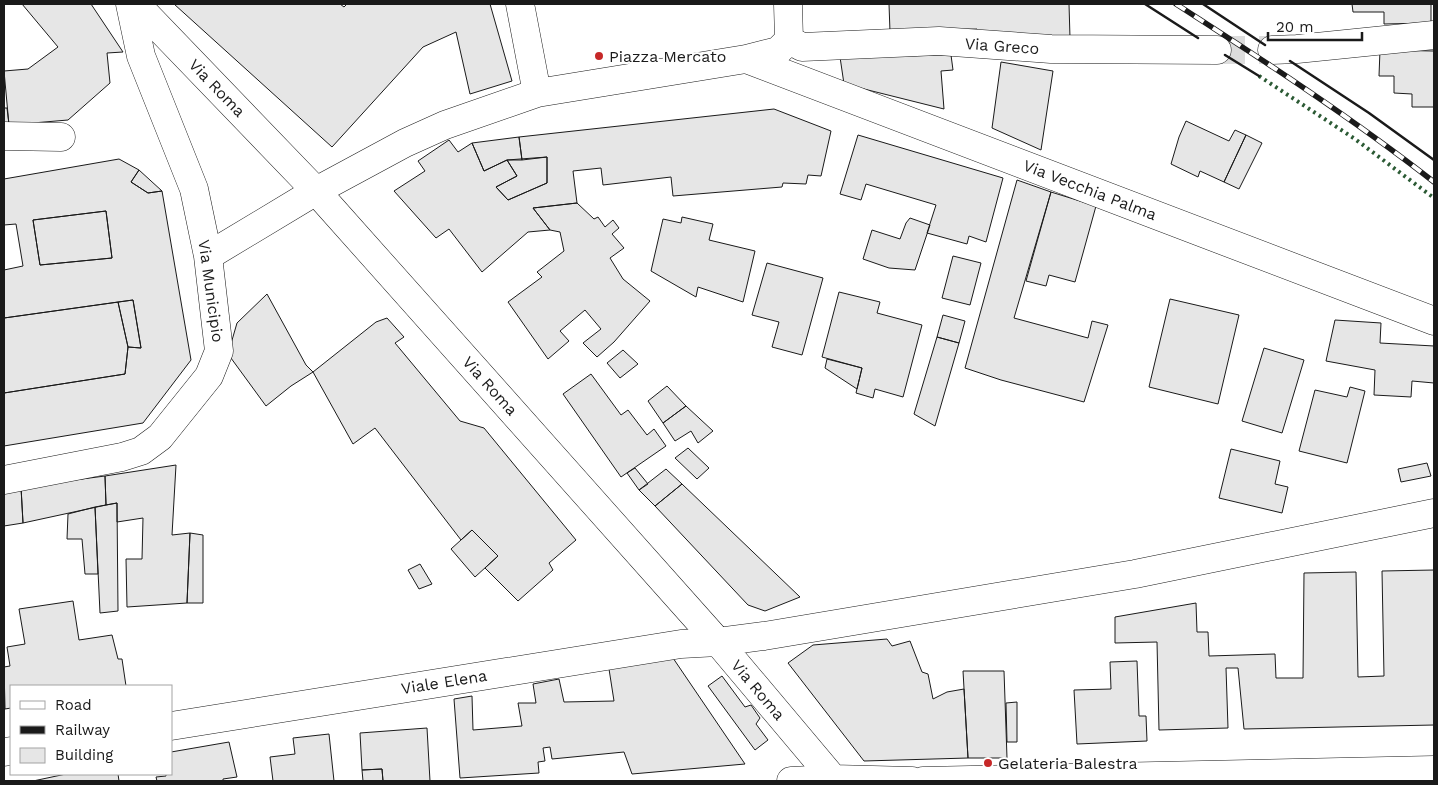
<svg xmlns="http://www.w3.org/2000/svg" width="1438" height="785" viewBox="0 0 1438 785" font-family="'Work Sans',sans-serif">
<rect width="100%" height="100%" fill="#fff"/>
<path fill="#e6e6e6" stroke="#1a1a1a" fill-rule="evenodd" d="M22,4H91L123,52L107,53L110,83L68,120L9,125L4,71L28,69L58,47Z
M174,4H340L344,7L347,4H490L512,81L470,94L456,32L423,47L332,147Z
M889,4H1069L1070,38L978,41L977,29L890,32Z
M1352,4H1431V23L1384,24V12H1353Z
M1380,50L1434,51V107H1412V94L1394,93V76H1379Z
M951,55L953,70L941,71L944,109L844,84L840,57Z
M1001,62L1053,71L1041,150L992,128Z
M4,108H7L9,125H4Z
M774,109L831,131L821,176L808,175L806,184L783,183L782,187L673,196L671,177L603,185L601,168L573,171L577,203L533,208L550,230L528,232L482,272L449,229L436,238L394,191L425,171L418,161L449,140L458,152L472,143L484,171L507,160L517,176L496,187L508,200L547,183V157L522,160L519,137Z
M1186,121L1229,141L1235,130L1246,135L1224,182L1200,171L1198,177L1171,164L1179,137Z
M858,135L1003,178L986,242L969,236L967,244L927,233L936,205L866,184L861,200L840,194Z
M1246,135L1262,143L1239,189L1224,182Z
M519,137L522,160H507L484,171L472,143Z
M547,157V183L508,200L496,187L517,176L507,160Z
M119,159L139,170L131,182L148,193L162,191L191,360L143,423L4,446V393L125,374L128,347L141,348L133,300L4,318V270L23,266L16,224L4,225V179ZM106,211L112,258L40,265L33,220Z
M139,170L162,191L148,193L131,182Z
M1017,180L1051,192L1014,318L1088,338L1092,321L1108,325L1084,402L1001,380L965,368Z
M1051,192L1096,206L1075,282L1049,275L1046,286L1026,281Z
M577,203L594,219L598,217L605,227L613,220L619,228L612,234L624,248L610,258L623,279L650,301L614,342L597,357L583,343L601,329L585,310L560,331L569,341L548,359L508,302L542,277L537,272L564,251L560,232L550,230L533,208Z
M106,211L112,258L40,265L33,220Z
M682,217L713,224L709,240L755,251L743,302L698,287L696,297L651,271L663,219L681,223Z
M910,218L930,225L915,270L889,268L863,259L872,230L900,239L906,223Z
M953,256L981,263L970,305L942,298Z
M767,263L823,278L802,355L772,347L779,322L752,315Z
M839,292L880,302L877,313L922,325L903,397L875,389L873,398L856,393L862,368L822,357Z
M267,294L306,365L313,372L291,386L266,406L228,354L237,323Z
M1170,299L1239,315L1218,404L1149,387Z
M133,300L141,348L128,347L118,302Z
M118,302L128,347L125,374L4,393V318Z
M943,315L965,321L959,343L937,337Z
M387,318L404,337L395,343L460,421L484,428L576,540L549,563L553,570L518,601L485,568L498,556L472,530L461,540L375,428L353,444L313,372L376,322Z
M1335,320L1381,323L1380,343L1434,346V383L1412,381L1411,397L1374,395L1375,370L1326,361Z
M937,337L959,343L935,426L914,414Z
M1264,348L1304,360L1282,433L1242,421Z
M623,350L638,364L620,378L607,363Z
M827,359L862,368L857,389L825,368Z
M591,374L621,415L628,410L647,435L654,429L666,446L621,477L563,394Z
M667,386L686,406L663,423L648,401Z
M1350,387L1365,391L1347,463L1299,451L1315,390L1347,397Z
M686,406L713,431L698,443L691,431L675,441L663,423Z
M688,448L709,468L697,479L675,458Z
M1231,449L1280,461L1275,484L1288,487L1282,513L1219,498Z
M1427,463L1431,476L1401,482L1398,469Z
M176,465L172,535L190,533L187,603L127,607L126,559H142L143,518L117,522V503L106,505L105,476Z
M635,468L648,484L639,490L627,473Z
M666,469L682,484L655,506L639,490Z
M105,476L106,505L23,523L21,487Z
M682,484L800,597L765,611L748,605L655,506Z
M21,487L23,523L4,526V489Z
M117,503L118,611L100,613L95,507Z
M95,507L98,574H85L82,539H67L68,514Z
M472,530L498,556L475,577L451,549Z
M190,533L203,535V603H187Z
M420,564L432,584L419,589L408,570Z
M1434,570V725L1244,729L1238,668H1226L1228,728L1159,730L1157,642L1115,643V617L1196,603L1197,632H1208L1209,656L1275,654L1276,678H1303L1304,573L1356,572L1358,677L1384,676L1382,571Z
M73,601L79,640L112,635L118,659H122L126,686H11V708L5,709L4,667L10,666L7,647L25,644L19,609Z
M887,639L892,646L910,641L922,672L928,674L933,699L947,692L964,689L968,758L864,761L788,663L813,645Z
M673,658L745,764L632,774L624,752L552,759L550,747L543,748L545,761L538,762L539,773L460,778L454,699L472,696L473,730L522,726L518,703H536L533,684L559,679L564,702L614,701L609,669Z
M1137,661L1139,716H1146L1147,741L1077,744L1074,690L1111,689L1110,662Z
M963,671H1004L1007,758H968Z
M722,676L745,707L751,705L760,718L756,724L768,740L755,750L708,686Z
M1017,702V742H1007L1006,703Z
M427,728L430,781H383L382,769L362,770L360,733Z
M329,734L334,781H273L270,757L295,754L293,738Z
M229,742L237,777L223,779V781H157L156,777L166,776V774H171V752Z
M382,769L383,781H363L362,770Z
M66,774H118L119,781H33Z"/>
<g fill="none" stroke-linecap="round" stroke-linejoin="round">
<path stroke="#ddd" stroke-width="28" stroke-dasharray="28 14" stroke-linecap="butt" d="M1217,50H1272"/>
<defs>
<path id="minor" d="M520,4L537,93
M789,40L802,47L939,41L1051,49L1217,50
M1272,50L1297,49L1434,35
M746,59L1434,321
M4,136L61,137
M208,256L316,191L405,143L445,125L537,93L746,59L778,51L789,40L788,4
M4,480L122,457L141,451L160,437L209,376L219,351L208,256L194,189L141,56L130,4
M171,726L681,644L718,642
M4,752L11,751
M791,781L833,779"/>
<path id="secondary" d="M136,4L316,191L718,642L835,781
M718,642L764,636L1135,574L1434,513
M833,779L912,781
M923,781L1434,770"/>
</defs>
<use href="#minor" stroke="#1a1a1a" stroke-width="29"/>
<use href="#secondary" stroke="#1a1a1a" stroke-width="29"/>
<use href="#minor" stroke="#fff" stroke-width="28"/>
<use href="#secondary" stroke="#fff" stroke-width="28"/>
<defs>
<path id="rail" d="M1176,4C1263,60 1352,118 1434,182"/>
</defs>
<use href="#rail" stroke="#1a1a1a" stroke-width="5.5"/>
<use href="#rail" stroke="#fff" stroke-width="4" stroke-dasharray="11" stroke-linecap="butt"/>
<path stroke="#2b5a34" stroke-width="4" stroke-dasharray="2.5 4" stroke-linecap="butt" d="M1259,76L1355,139L1434,198"/>
<path stroke="#1a1a1a" stroke-width="2.5" d="M1145,4L1198,38
M1203,4L1265,45
M1225,55L1259,76
M1290,61L1369,113L1434,160"/>
</g>
<g fill="#c62828" stroke="#fff" stroke-width="2">
<circle cx="599" cy="56" r="5"/>
<circle cx="988" cy="763" r="5"/>
</g>
<g text-anchor="middle" dominant-baseline="central" stroke-width="4" stroke-linejoin="round" paint-order="stroke">
<g font-size="16" fill="#1a1a1a" stroke="#fff">
<text transform="translate(1002 46) rotate(4)">Via Greco</text>
<text transform="translate(217 88) rotate(46)">Via Roma</text>
<text transform="translate(1090 190) rotate(21)">Via Vecchia Palma</text>
<text transform="translate(211 291) rotate(82)">Via Municipio</text>
<text transform="translate(490 386) rotate(48)">Via Roma</text>
<text transform="translate(444 682) rotate(-9)">Viale Elena</text>
<text transform="translate(758 690) rotate(50)">Via Roma</text>
</g>
<g font-size="16" fill="#1a1a1a" stroke="#fff" text-anchor="start">
<text x="609" y="56">Piazza Mercato</text>
<text x="998" y="763">Gelateria Balestra</text>
</g>
</g>
<rect width="1438" height="785" fill="none" stroke="#1a1a1a" stroke-width="10"/>
<rect x="10" y="685" width="162" height="90" fill="#ffffff" stroke="#a3a3a3"/>
<rect x="20" y="701" width="25" height="8" fill="#ffffff" stroke="#a3a3a3"/>
<text x="55" y="710" font-size="15" fill="#1a1a1a">Road</text>
<rect x="20" y="726" width="25" height="8" fill="#1a1a1a" stroke="#a3a3a3"/>
<text x="55" y="735" font-size="15" fill="#1a1a1a">Railway</text>
<rect x="20" y="748" width="25" height="15" fill="#e6e6e6" stroke="#a3a3a3"/>
<text x="55" y="760" font-size="15" fill="#1a1a1a">Building</text>
<path d="M1268 32v8h94v-8" fill="none" stroke="#1a1a1a" stroke-width="2.5"/>
<text x="1276" y="32" font-size="15" fill="#1a1a1a" stroke="#ffffff" stroke-width="4" paint-order="stroke">20 m</text>
</svg>
